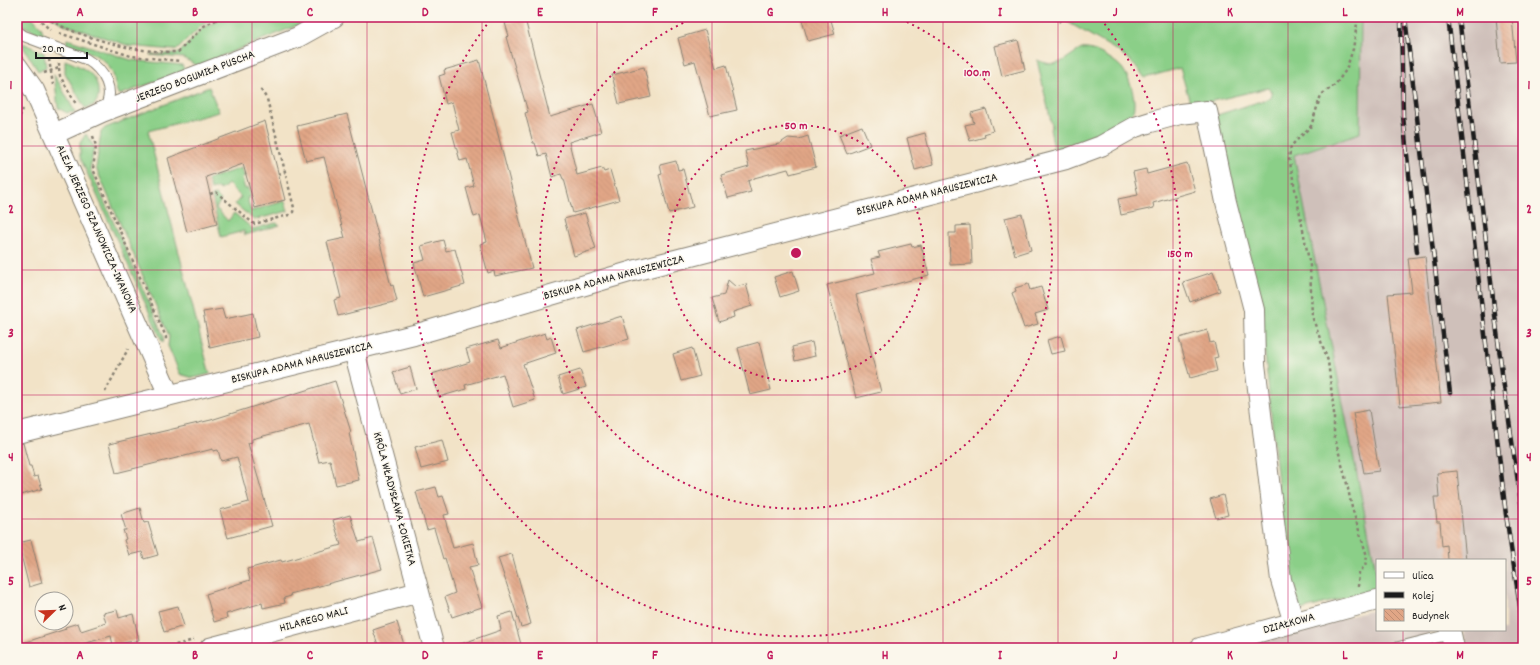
<svg xmlns="http://www.w3.org/2000/svg" width="1540" height="665" viewBox="0 0 1540 665" font-family="Dekko,sans-serif">
<defs>
<pattern id="building-back-hatch" width="6" height="6" patternUnits="userSpaceOnUse"><rect width="6" height="6" fill="#e1a686"/><path d="M-1 5l2 2M0 0l6 6M5-1l2 2" fill="none" stroke="#c08e73"/></pattern>
</defs>
<rect width="100%" height="100%" fill="#fbf7ec"/>
<filter id="ink" filterUnits="userSpaceOnUse"><feTurbulence type="fractalNoise" baseFrequency=".025" numOctaves="2"/><feDisplacementMap in="SourceGraphic" scale="8" xChannelSelector="R" yChannelSelector="G"/><feConvolveMatrix kernelMatrix="1 2 1 2 8 2 1 2 1" color-interpolation-filters="sRGB"/></filter>
<filter id="wash" filterUnits="userSpaceOnUse"><feTurbulence type="fractalNoise" baseFrequency=".012" numOctaves="4" result="noise"/><feDisplacementMap in="SourceGraphic" scale="16" xChannelSelector="R" yChannelSelector="G"/><feGaussianBlur stdDeviation="0.9" result="paint"/><feColorMatrix in="noise" values="0 0 0 0 0 0 0 0 0 0 0 0 0 0 0 0 0 1.4 0 .05"/><feComposite in="paint" operator="in"/></filter>
<g filter="url(#wash)">
<rect width="100%" height="100%" fill="#f2e3c7"/>
<path fill="#cfc0ba" d="M1361,17H1523V648H1467L1463,630H1505V560H1377V576L1294,155L1360,133Z
M1377,609V630H1428L1432,648H1232Z"/>
<path fill="#8bcf88" stroke="#547652" d="M17,17H32L41,27L45,37L17,22Z
M51,17H218L202,25L178,49L173,50L130,46L66,25Z
M226,17H318L197,66L184,58L150,55L179,53L204,27Z
M1059,17H1361L1360,133L1294,155L1377,576V589L1297,611L1287,574L1261,313L1215,128L1217,115L1271,98L1272,93L1268,88L1191,106L1180,68L1145,78L1135,65L1121,53Z
M67,39L131,60L182,65L185,71L119,95C115,90 115,80 113,74C104,53 84,51 66,45Z
M23,43L44,53L46,67L38,71L22,45Z
M1082,49C1093,47 1115,60 1122,68C1131,80 1140,107 1129,119C1115,136 1079,144 1058,153C1052,147 1052,137 1050,129L1052,126L1037,60C1061,70 1063,58 1082,49Z
M65,60C79,66 97,72 98,90C99,96 98,100 94,105L85,108L65,73Z
M54,74L75,112L67,113L58,108Z
M209,87L219,112L148,131L209,371L211,373L210,374L193,378L180,374L168,346L169,336L96,168L101,132L105,128Z
M86,134L94,147L90,169L164,337L163,343L80,157V143Z
M241,168L245,177L242,178L245,189L248,188L250,197L247,198L251,211L285,201L288,211L254,220L235,204L241,197L228,184L221,190L218,188L211,190L208,179Z
M216,195L221,200L216,208L228,221L234,213L253,229L276,223L280,225L245,235L244,231L221,237L212,196Z"/>
<g id="blocks">
<path fill="url(#building-back-hatch)" d="M801,17H830L835,34L808,41Z
M1496,17H1512L1516,62L1500,63Z
M525,19L550,117L593,104L601,132L569,142L577,175L602,168L604,172L610,170L619,200L573,213L564,179H563L561,174L552,177L546,154L539,156L535,143H533L525,113L528,112L506,37L509,36L505,23Z
M705,30L716,68L726,65L737,110L710,116L695,61L685,64L678,38Z
M1018,40L1025,70L1002,76L995,46Z
M479,60L532,268L495,276L494,271L488,273L480,244L487,242L480,215L474,217L466,188L474,186L467,159L460,161L452,132L459,130L452,102L446,104L439,76L445,74L444,70Z
M644,67L651,97L619,104L612,75Z
M986,109L993,131L984,134L985,137L970,141L965,125L974,123L971,113Z
M347,114L391,286L393,285L397,301L338,316L334,300L341,298L327,242L345,238L324,157L306,161L297,126Z
M265,121L285,200L255,208L243,164L206,177L217,224L187,232L168,158Z
M862,126L870,145L847,154L839,135Z
M925,133L933,165L915,170L907,138Z
M808,136L816,167L790,174L788,169L754,178V179L748,181L751,192L728,198L721,175L749,167L745,151L779,144L788,138L799,139Z
M676,161L678,170L683,169L693,207L669,213L659,175L662,174L660,165Z
M1187,163L1195,191L1153,203L1154,208L1121,215L1118,199L1138,195L1133,172L1146,169L1147,174Z
M585,213L596,249L574,256L564,219Z
M1022,214L1031,250L1015,255L1005,218Z
M970,225L972,264L950,265L949,233H956V226Z
M443,240L446,251L455,249L465,285L423,297L414,263L425,260L421,246Z
M911,244L912,247L921,245L929,275L856,295L881,392L856,398L827,285L875,273L871,259L880,257L878,252Z
M1425,256L1441,402L1400,406L1388,294L1412,292L1408,258Z
M793,271L799,291L780,297L774,277Z
M1213,272L1220,291L1190,302L1183,282Z
M728,280L736,287L746,284L752,306L733,312L734,317L719,322L712,298L724,295Z
M1028,284L1030,290L1041,287L1048,310L1035,314L1038,324L1024,328L1012,293L1016,291L1015,288Z
M222,309L225,319L253,313L258,337L210,348L203,312Z
M622,316L629,339L584,352L577,330Z
M1207,330L1210,343L1214,342L1218,357L1214,358L1217,371L1190,378L1179,338Z
M545,333L547,339L551,337L556,353L523,364L535,400L513,407L503,374L465,385L466,389L439,397L432,374L470,362L466,349L498,340L501,348Z
M1061,336L1065,351L1051,354L1047,340Z
M759,342L771,390L750,395L738,348Z
M812,342L815,356L795,361L792,347Z
M692,348L700,376L681,381L673,354Z
M410,367L416,389L400,394L393,372Z
M580,370L586,387L563,394L558,377Z
M335,381L351,432L349,433L359,480L336,485L330,460L319,462L309,424L252,439V442L248,443L272,526L228,538L220,510L249,502L237,457L221,461L218,450L213,451V449L116,473L109,444L211,420Z
M1369,410L1379,471L1364,473L1353,413Z
M442,440L448,462L421,469L415,447Z
M23,443L29,466H31L34,477L38,476L42,489L17,496V444Z
M1457,471L1466,560H1448L1447,545L1442,546L1440,522H1437L1434,497H1439L1437,473Z
M436,487L439,497L443,496L449,514L444,515L453,548L473,543L478,565L469,567L482,607L452,617L445,597L455,593L445,558L443,559L434,528L427,530L416,492Z
M1223,495L1228,515L1216,518L1210,499Z
M140,508L144,523L148,522L158,555L144,559L142,552L129,555L124,540L126,539L123,530H126L121,514Z
M350,515L359,542L373,538L382,569L290,594L291,596L284,598L285,603L263,608L262,603L226,614L227,618L214,622L206,594L250,580L247,569L281,560L282,562L341,545L333,520Z
M31,540L42,583L29,587L18,543Z
M512,554L531,624L521,627L498,558Z
M178,606L184,626L164,632L158,611Z
M117,610L119,618L133,614L139,640L113,645L111,636L83,644L84,648H17V645L66,629L65,627L78,623L81,631L106,623L103,613Z
M512,612L522,648H455V646L501,630L498,616Z
M397,622L405,648H379L373,630Z"/>
</g>
</g>
<g filter="url(#ink)">
<use href="#blocks" fill-opacity="0" stroke="#878072" stroke-width="1"/>
<g fill="none" stroke-linecap="round" stroke-linejoin="round">
<defs>
<path id="service" d="M17,31L24,36L86,59C104,70 117,91 103,111
M1395,648L1451,634"/>
<path id="minor" d="M17,66L34,90L169,395
M54,134L102,112L298,37L334,17
M354,351L434,648
M17,433L414,335L633,271L1066,159L1101,146L1135,127L1151,122L1180,114L1207,111L1226,202L1254,310L1255,364L1281,580L1294,623
M1450,630L1454,648
M210,648L419,592
M1200,648L1377,600"/>
</defs>
<use href="#service" stroke="#878072" stroke-width="12"/>
<use href="#minor" stroke="#878072" stroke-width="22"/>
<path stroke="#878072" stroke-width="2.5" stroke-dasharray="3 3" stroke-linecap="butt" d="M37,17L50,30
M46,17C59,26 72,31 87,36C121,47 142,52 178,52L204,26L222,17
M1055,17L1060,22
M59,33L131,56L180,61
M49,59L53,85
M59,68L60,76L76,104
M44,73L59,68V63
M17,122L23,109
M93,136L96,146L93,169L166,337V341
M278,174L285,172
M210,194L216,192L254,224L289,215L293,212L294,208L267,99L259,87
M105,392L128,349
M1358,587L1359,572L1365,566L1367,556L1352,508L1347,484L1334,434V413L1328,361L1312,316L1310,266L1289,158L1291,146L1311,126L1321,95L1335,85L1346,70L1353,49L1358,17
M164,648L194,640"/>
<use href="#service" stroke="#fff" stroke-width="10"/>
<use href="#minor" stroke="#fff" stroke-width="20"/>
<defs>
<path id="rail" d="M1405,17L1450,393
M1448,17L1506,515L1523,626
M1459,17L1502,373L1523,516
M1401,19L1403,116L1417,252"/>
</defs>
<use href="#rail" stroke="#1c1c1c" stroke-width="4.5"/>
<use href="#rail" stroke="#fbf7ec" stroke-width="3" stroke-dasharray="9" stroke-linecap="butt"/>
</g>
</g>
<path fill="none" stroke="#c2185b" stroke-width="1" stroke-opacity="0.55" d="M137,17V648M252,17V648M367,17V648M482,17V648M597,17V648M712,17V648M828,17V648M943,17V648M1058,17V648M1173,17V648M1288,17V648M1403,17V560M17,146H1523M17,270H1523M17,395H1523M17,519H1523M1403,630V648"/>
<g fill="none" stroke="#c2185b" stroke-width="2" stroke-dasharray="2 4">
<circle cx="796" cy="253" r="128"/>
<path d="M896 17A256 256 0 1 1 696 17"/>
<path d="M1101 19A384 384 0 1 1 491 19"/>
</g>
<g text-anchor="middle" dominant-baseline="central" stroke-width="3" stroke-linejoin="round" paint-order="stroke">
<g font-size="12" fill="#1c1c1c" stroke="#fbf7ec">
<text transform="translate(195 77) rotate(-21)">JERZEGO BOGUMIŁA PUSCHA</text>
<text transform="translate(927 195) rotate(-14)">BISKUPA ADAMA NARUSZEWICZA</text>
<text transform="translate(96 229) rotate(66)">ALEJA JERZEGO SZAJNOWICZA-IWANOWA</text>
<text transform="translate(614 278) rotate(-15)">BISKUPA ADAMA NARUSZEWICZA</text>
<text transform="translate(302 363) rotate(-14)">BISKUPA ADAMA NARUSZEWICZA</text>
<text transform="translate(394 499) rotate(75)">KRÓLA WŁADYSŁAWA ŁOKIETKA</text>
<text transform="translate(314 620) rotate(-15)">HILAREGO MALI</text>
<text transform="translate(1289 624) rotate(-15)">DZIAŁKOWA</text>
</g>
</g>
<circle cx="796" cy="253" r="6" fill="#c2185b" stroke="#fbf7ec" stroke-width="2"/>
<g font-size="12" text-anchor="middle" font-weight="bold" fill="#c2185b" stroke="#fbf7ec" stroke-width="3" stroke-linejoin="round" paint-order="stroke">
<text x="977" y="76">100 m</text>
<text x="796" y="129">50 m</text>
<text x="1180" y="257">150 m</text>
</g>
<rect width="1540" height="665" fill="none" stroke="#fbf7ec" stroke-width="44"/>
<rect x="1376" y="559" width="130" height="72" fill="#fbf7ec" stroke="#a29f99"/>
<rect x="1384" y="572" width="20" height="6" fill="#ffffff" stroke="#a29f99"/>
<text x="1412" y="579" font-size="12" fill="#1c1c1c">Ulica</text>
<rect x="1384" y="592" width="20" height="6" fill="#1c1c1c" stroke="#a29f99"/>
<text x="1412" y="599" font-size="12" fill="#1c1c1c">Kolej</text>
<rect x="1384" y="609" width="20" height="12" fill="url(#building-back-hatch)" stroke="#a29f99"/>
<text x="1412" y="619" font-size="12" fill="#1c1c1c">Budynek</text>
<g transform="translate(54 611) rotate(67)"><circle r="19" fill="#fbf7ec" stroke="#a29f99"/>
<path d="M0-3L7 15L0 10L-7 15Z" fill="#c8321e"/>
<text y="-6" font-size="11" font-weight="bold" text-anchor="middle" fill="#1c1c1c">N</text>
</g>
<path d="M36 52v6h51v-6" fill="none" stroke="#1c1c1c" stroke-width="2"/>
<text x="42" y="52" font-size="12" fill="#1c1c1c" stroke="#fbf7ec" stroke-width="3" paint-order="stroke">20 m</text>
<rect x="22" y="22" width="1496" height="621" fill="none" stroke="#c2185b" stroke-width="1.5"/>
<g font-size="13" text-anchor="middle" font-weight="bold" fill="#c2185b">
<text x="80" y="16">A</text>
<text x="195" y="16">B</text>
<text x="310" y="16">C</text>
<text x="425" y="16">D</text>
<text x="540" y="16">E</text>
<text x="655" y="16">F</text>
<text x="770" y="16">G</text>
<text x="885" y="16">H</text>
<text x="1000" y="16">I</text>
<text x="1115" y="16">J</text>
<text x="1230" y="16">K</text>
<text x="1345" y="16">L</text>
<text x="1460" y="16">M</text>
<text x="11" y="89">1</text>
<text x="1529" y="89">1</text>
<text x="11" y="213">2</text>
<text x="1529" y="213">2</text>
<text x="11" y="337">3</text>
<text x="1529" y="337">3</text>
<text x="11" y="461">4</text>
<text x="1529" y="461">4</text>
<text x="11" y="585">5</text>
<text x="1529" y="585">5</text>
<text x="80" y="659">A</text>
<text x="195" y="659">B</text>
<text x="310" y="659">C</text>
<text x="425" y="659">D</text>
<text x="540" y="659">E</text>
<text x="655" y="659">F</text>
<text x="770" y="659">G</text>
<text x="885" y="659">H</text>
<text x="1000" y="659">I</text>
<text x="1115" y="659">J</text>
<text x="1230" y="659">K</text>
<text x="1345" y="659">L</text>
<text x="1460" y="659">M</text>
</g>
</svg>
